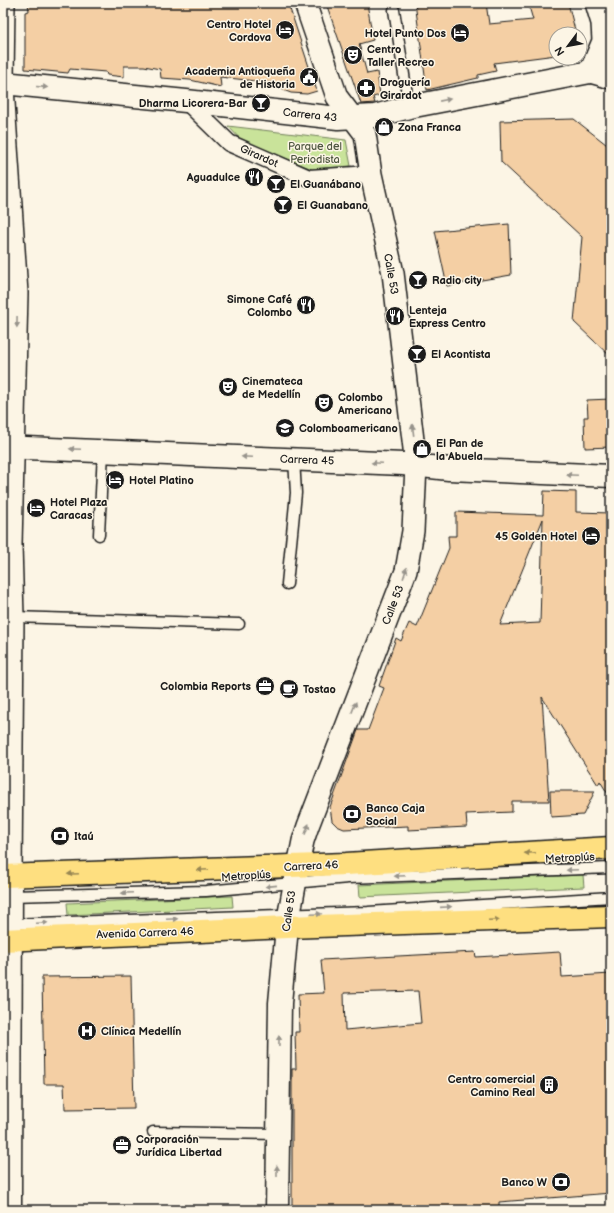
<svg xmlns="http://www.w3.org/2000/svg" width="614" height="1213" viewBox="0 0 614 1213" font-family="'Balsamiq Sans',sans-serif">
<rect width="100%" height="100%" fill="#fcf5e5"/>
<filter id="ink" filterUnits="userSpaceOnUse"><feTurbulence type="fractalNoise" baseFrequency=".025" numOctaves="2"/><feDisplacementMap in="SourceGraphic" scale="8" xChannelSelector="R" yChannelSelector="G"/><feConvolveMatrix kernelMatrix="1 2 1 2 8 2 1 2 1" color-interpolation-filters="sRGB"/></filter>
<g filter="url(#ink)">
<path fill="#c9e39a" stroke="#72805b" d="M228,126L346,140L351,166L312,169L242,141Z
M583,875L584,887L360,897L359,885Z
M232,896L233,907L68,915L67,903Z"/>
<path fill="#f4cfa4" stroke="#1c1c1c" fill-rule="evenodd" d="M28,3H288L317,91L307,94L291,93L283,90L281,84L220,77L221,87L190,80L161,78L160,69L144,66H124V77L107,75L106,72L70,69L68,73L25,69V12L29,11Z
M326,3H367L373,40L359,44L367,74L377,72L380,95L373,97L375,103L361,104Z
M415,3H486L489,24L533,20L528,3H568L576,34H556V55L494,63L496,71L478,75V78L427,90Z
M574,119L611,148V357L574,322L582,237L501,162L500,121Z
M509,224L511,275L447,286L435,231Z
M611,399V447L585,448L584,417H588L587,400Z
M544,491L576,492V512L611,513V799L600,781L598,785L542,697L549,801H512V812L466,814L467,827L408,830V826L344,829L337,826L332,821L330,807L358,730H368L384,688L379,686L396,638L401,641L409,623L417,627L449,548L448,536H456V512L543,515ZM543,519L540,623L500,625Z
M550,791H595L583,815L551,817Z
M475,952L476,957L560,952L562,977L611,974V1193L499,1202V1207L461,1210H292V1069H296L295,1032H299L298,994L324,993L321,960ZM418,991L421,1023L345,1030L344,993Z
M131,976L134,1108L65,1109L64,1084H44L42,977Z"/>
<g fill="none" stroke-linecap="round" stroke-linejoin="round">
<defs>
<path id="service" d="M394,10L409,107
M99,535L103,451
M287,584L296,493L294,459
M13,617L239,624
M10,896L206,891L348,878L611,868
M9,924L368,912L611,897
M153,1132L277,1134"/>
<path id="pedestrian" d="M186,101L229,143L309,178L371,174"/>
<path id="minor" d="M596,3L602,23L603,41L590,72L611,78
M3,79L4,3
M3,88L17,293L11,545L13,617L11,876
M298,866L303,841L308,826L406,571L413,531L416,465L393,273L371,174L365,134L337,97L305,3"/>
<path id="tertiary" d="M3,83L186,101L338,118L375,116L409,107L590,72L611,63
M3,447L403,464L449,469L611,476
M10,1210L11,876
M277,1210L280,1003L287,927L298,866"/>
<path id="primary" d="M3,876L346,864L611,848
M3,940L287,927L611,916"/>
</defs>
<use href="#service" stroke="#1c1c1c" stroke-width="13"/>
<use href="#pedestrian" stroke="#1c1c1c" stroke-width="19"/>
<use href="#minor" stroke="#1c1c1c" stroke-width="24"/>
<use href="#tertiary" stroke="#1c1c1c" stroke-width="25"/>
<use href="#primary" stroke="#1c1c1c" stroke-width="25"/>
<use href="#service" stroke="#fcf5e5" stroke-width="10"/>
<use href="#pedestrian" stroke="#fcf5e5" stroke-width="16"/>
<use href="#minor" stroke="#fcf5e5" stroke-width="21"/>
<use href="#tertiary" stroke="#fcf5e5" stroke-width="22"/>
<use href="#primary" stroke="#fedf80" stroke-width="22"/>
</g>
<defs><path id="oneway-solid" d="M-6-.8H1V-3.2L6.5 0L1 3.2V.8H-6Z"/></defs>
<g fill="#97938b">
<use href="#oneway-solid" transform="translate(42 87) rotate(5)"/>
<use href="#oneway-solid" transform="translate(445 100) rotate(-11)"/>
<use href="#oneway-solid" transform="translate(17 322) rotate(91)"/>
<use href="#oneway-solid" transform="translate(413 430) rotate(-97)"/>
<use href="#oneway-solid" transform="translate(75 449) rotate(-177)"/>
<use href="#oneway-solid" transform="translate(247 457) rotate(-177)"/>
<use href="#oneway-solid" transform="translate(377 463) rotate(-178)"/>
<use href="#oneway-solid" transform="translate(572 475) rotate(-177)"/>
<use href="#oneway-solid" transform="translate(405 573) rotate(-72)"/>
<use href="#oneway-solid" transform="translate(354 707) rotate(-69)"/>
<use href="#oneway-solid" transform="translate(307 829) rotate(-70)"/>
<use href="#oneway-solid" transform="translate(572 870) rotate(177)"/>
<use href="#oneway-solid" transform="translate(400 876) rotate(178)"/>
<use href="#oneway-solid" transform="translate(271 886) rotate(174)"/>
<use href="#oneway-solid" transform="translate(127 893) rotate(178)"/>
<use href="#oneway-solid" transform="translate(446 907) rotate(-4)"/>
<use href="#oneway-solid" transform="translate(316 914) rotate(-3)"/>
<use href="#oneway-solid" transform="translate(172 919) rotate(-2)"/>
<use href="#oneway-solid" transform="translate(42 923) rotate(-2)"/>
<use href="#oneway-solid" transform="translate(279 1041) rotate(-89)"/>
<use href="#oneway-solid" transform="translate(277 1171) rotate(-90)"/>
</g>
<g fill="#988753">
<use href="#oneway-solid" transform="translate(530 853) rotate(177)"/>
<use href="#oneway-solid" transform="translate(203 870) rotate(178)"/>
<use href="#oneway-solid" transform="translate(73 874) rotate(178)"/>
<use href="#oneway-solid" transform="translate(494 920) rotate(-2)"/>
</g>
</g>
<defs>
<symbol id="hotel-disc" viewBox="-11 -11 22 22"><circle r="9.5" fill="#1c1c1c" stroke="#fcf5e5"/><path d="M-6-4.5h1.5V1H6V5H4.5V3h-9V5H-6ZM-4 0a1.8 1.8 0 1 1 3.6 0ZM.5 0V-2.5h3Q6-2.5 6 0Z" fill="#fff"/></symbol>
<symbol id="theatre-disc" viewBox="-11 -11 22 22"><circle r="9.5" fill="#1c1c1c" stroke="#fcf5e5"/><path d="M-5-5.5Q0-4 5-5.5V0Q5 5 0 6Q-5 5-5 0ZM-3.3-2.5H-1v1.5H-3.3ZM1-2.5H3.3v1.5H1ZM-2.8 1Q0 5.5 2.8 1Z" fill="#fff"/></symbol>
<symbol id="civic-disc" viewBox="-11 -11 22 22"><circle r="9.5" fill="#1c1c1c" stroke="#fcf5e5"/><path d="M-.6-6.5H3V-4.5H.6V-3L4-1V1h2V6H-6V1h2V-1L-.6-3ZM-1.2 2.5V6h2.4V2.5Z" fill="#fff"/></symbol>
<symbol id="pharmacy-disc" viewBox="-11 -11 22 22"><circle r="9.5" fill="#1c1c1c" stroke="#fcf5e5"/><path d="M-2-6h4v4h4v4h-4v4h-4v-4h-4v-4h4Z" fill="#fff"/></symbol>
<symbol id="bar-disc" viewBox="-11 -11 22 22"><circle r="9.5" fill="#1c1c1c" stroke="#fcf5e5"/><path d="M-6-5H6L.8 .8V4.5H3.5V6h-7V4.5H-.8V.8Z" fill="#fff"/></symbol>
<symbol id="shop-disc" viewBox="-11 -11 22 22"><circle r="9.5" fill="#1c1c1c" stroke="#fcf5e5"/><path d="M-5-2.5h2.3a2.7 3.5 0 0 1 5.4 0H5L5.5 6h-11ZM-1.5-2.5h3a1.5 2.3 0 0 0-3 0Z" fill="#fff"/></symbol>
<symbol id="restaurant-disc" viewBox="-11 -11 22 22"><circle r="9.5" fill="#1c1c1c" stroke="#fcf5e5"/><path d="M-5-6h1v4h1v-4h1v4h1v-4h1v5L-1.5 .5V6h-2V.5L-5-1ZM5-6V6H3V1.5H1.5Q1.5-4 5-6Z" fill="#fff"/></symbol>
<symbol id="school-disc" viewBox="-11 -11 22 22"><circle r="9.5" fill="#1c1c1c" stroke="#fcf5e5"/><path d="M0-5L7-2L0 1L-7-2ZM-4 1L0 2.5L4 1V4Q0 6-4 4Z" fill="#fff"/></symbol>
<symbol id="office-disc" viewBox="-11 -11 22 22"><circle r="9.5" fill="#1c1c1c" stroke="#fcf5e5"/><path d="M-6-3h4V-5.5h4V-3h4V5H-6ZM-1-4.5V-3h2v-1.5ZM-6 0V1H6V0Z" fill="#fff"/></symbol>
<symbol id="cafe-disc" viewBox="-11 -11 22 22"><circle r="9.5" fill="#1c1c1c" stroke="#fcf5e5"/><path d="M-5.5-4.5H6V0H3Q3 3.5 0 3.5H-2.5Q-5.5 3.5-5.5 0ZM3-3.2v2h1.7v-2ZM-6 4.5H4V6H-6Z" fill="#fff"/></symbol>
<symbol id="bank-disc" viewBox="-11 -11 22 22"><circle r="9.5" fill="#1c1c1c" stroke="#fcf5e5"/><path d="M-6-4H6V4H-6ZM0-2.3a2.3 2.3 0 1 0 0 4.6a2.3 2.3 0 1 0 0-4.6Z" fill="#fff"/></symbol>
<symbol id="hospital-disc" viewBox="-11 -11 22 22"><circle r="9.5" fill="#1c1c1c" stroke="#fcf5e5"/><path d="M-5-5h3v3.5h4V-5h3V5h-3V1.5h-4V5h-3Z" fill="#fff"/></symbol>
<symbol id="building-disc" viewBox="-11 -11 22 22"><circle r="9.5" fill="#1c1c1c" stroke="#fcf5e5"/><path d="M-4-6H4V6H1V3H-1V6H-4ZM-2.5-4.3h1.7v1.8h-1.7ZM.8-4.3h1.7v1.8H.8ZM-2.5-1h1.7V.8h-1.7ZM.8-1h1.7V.8H.8Z" fill="#fff"/></symbol>
</defs>
<g fill-rule="evenodd">
<use href="#hotel-disc" x="274" y="19" width="22" height="22"/>
<use href="#hotel-disc" x="449" y="22" width="22" height="22"/>
<use href="#theatre-disc" x="342" y="44" width="22" height="22"/>
<use href="#civic-disc" x="298" y="66" width="22" height="22"/>
<use href="#pharmacy-disc" x="355" y="77" width="22" height="22"/>
<use href="#bar-disc" x="250" y="92" width="22" height="22"/>
<use href="#shop-disc" x="373" y="116" width="22" height="22"/>
<use href="#restaurant-disc" x="243" y="166" width="22" height="22"/>
<use href="#bar-disc" x="265" y="173" width="22" height="22"/>
<use href="#bar-disc" x="272" y="194" width="22" height="22"/>
<use href="#bar-disc" x="407" y="269" width="22" height="22"/>
<use href="#restaurant-disc" x="295" y="294" width="22" height="22"/>
<use href="#restaurant-disc" x="384" y="305" width="22" height="22"/>
<use href="#bar-disc" x="406" y="343" width="22" height="22"/>
<use href="#theatre-disc" x="217" y="376" width="22" height="22"/>
<use href="#theatre-disc" x="313" y="392" width="22" height="22"/>
<use href="#school-disc" x="274" y="417" width="22" height="22"/>
<use href="#shop-disc" x="411" y="438" width="22" height="22"/>
<use href="#hotel-disc" x="104" y="469" width="22" height="22"/>
<use href="#hotel-disc" x="25" y="497" width="22" height="22"/>
<use href="#hotel-disc" x="580" y="525" width="22" height="22"/>
<use href="#office-disc" x="254" y="675" width="22" height="22"/>
<use href="#cafe-disc" x="278" y="678" width="22" height="22"/>
<use href="#bank-disc" x="341" y="803" width="22" height="22"/>
<use href="#bank-disc" x="49" y="825" width="22" height="22"/>
<use href="#hospital-disc" x="76" y="1020" width="22" height="22"/>
<use href="#building-disc" x="538" y="1074" width="22" height="22"/>
<use href="#office-disc" x="111" y="1134" width="22" height="22"/>
<use href="#bank-disc" x="550" y="1171" width="22" height="22"/>
</g>
<g text-anchor="middle" dominant-baseline="central" stroke-width="3" stroke-linejoin="round" paint-order="stroke">
<g font-size="11" font-weight="bold" fill="#1c1c1c" stroke="#fcf5e5" text-anchor="start">
<text x="271" y="24" text-anchor="end">Centro Hotel<tspan x="271" dy="13">Cordova</tspan></text>
<text x="446" y="33" text-anchor="end">Hotel Punto Dos</text>
<text x="367" y="49">Centro<tspan x="367" dy="13">Taller Recreo</tspan></text>
<text x="295" y="71" text-anchor="end">Academia Antioqueña<tspan x="295" dy="13">de Historia</tspan></text>
<text x="380" y="82">Droguería<tspan x="380" dy="13">Girardot</tspan></text>
<text x="247" y="103" text-anchor="end">Dharma Licorera-Bar</text>
<text x="398" y="127">Zona Franca</text>
<text x="240" y="177" text-anchor="end">Aguadulce</text>
<text x="290" y="184">El Guanábano</text>
<text x="297" y="205">El Guanabano</text>
<text x="432" y="280">Radio city</text>
<text x="292" y="299" text-anchor="end">Simone Café<tspan x="292" dy="13">Colombo</tspan></text>
<text x="409" y="310">Lenteja<tspan x="409" dy="13">Express Centro</tspan></text>
<text x="431" y="354">El Acontista</text>
<text x="242" y="381">Cinemateca<tspan x="242" dy="13">de Medellín</tspan></text>
<text x="338" y="397">Colombo<tspan x="338" dy="13">Americano</tspan></text>
<text x="299" y="428">Colomboamericano</text>
<text x="436" y="443">El Pan de<tspan x="436" dy="13">la Abuela</tspan></text>
<text x="129" y="480">Hotel Platino</text>
<text x="50" y="502">Hotel Plaza<tspan x="50" dy="13">Caracas</tspan></text>
<text x="577" y="536" text-anchor="end">45 Golden Hotel</text>
<text x="251" y="686" text-anchor="end">Colombia Reports</text>
<text x="303" y="689">Tostao</text>
<text x="366" y="808">Banco Caja<tspan x="366" dy="13">Social</tspan></text>
<text x="74" y="836">Itaú</text>
<text x="101" y="1031">Clínica Medellín</text>
<text x="535" y="1079" text-anchor="end">Centro comercial<tspan x="535" dy="13">Camino Real</tspan></text>
<text x="136" y="1139">Corporación<tspan x="136" dy="13">Jurídica Libertad</tspan></text>
<text x="547" y="1182" text-anchor="end">Banco W</text>
</g>
<g font-size="11" fill="#1c1c1c" stroke="#fcf5e5">
<text transform="translate(310 115) rotate(6)">Carrera 43</text>
<text transform="translate(259 156) rotate(24)">Girardot</text>
<text transform="translate(391 274) rotate(80)">Calle 53</text>
<text transform="translate(307 460) rotate(2)">Carrera 45</text>
<text transform="translate(393 605) rotate(-69)">Calle 53</text>
<text transform="translate(570 858) rotate(-3)">Metroplús</text>
<text transform="translate(311 866) rotate(-3)">Carrera 46</text>
<text transform="translate(246 876) rotate(-4)">Metroplús</text>
<text transform="translate(289 911) rotate(-82)">Calle 53</text>
<text transform="translate(145 933) rotate(-2)">Avenida Carrera 46</text>
</g>
<g font-size="11" fill="#505842" stroke="#fcf5e5">
<text x="315" y="146">Parque del<tspan x="315" dy="13">Periodista</tspan></text>
</g>
</g>
<rect width="614" height="1213" fill="none" stroke="#fcf5e5" stroke-width="16"/>
<rect x="8" y="8" width="598" height="1197" fill="none" stroke="#1c1c1c" stroke-width="1.5" filter="url(#ink)"/>
<g transform="translate(568 46) rotate(238)"><circle r="19" fill="#fcf5e5" stroke="#a29e95"/>
<path d="M0-3L7 15L0 10L-7 15Z" fill="#1c1c1c"/>
<text y="-6" font-size="11" font-weight="bold" text-anchor="middle" fill="#1c1c1c">N</text>
</g>
</svg>
